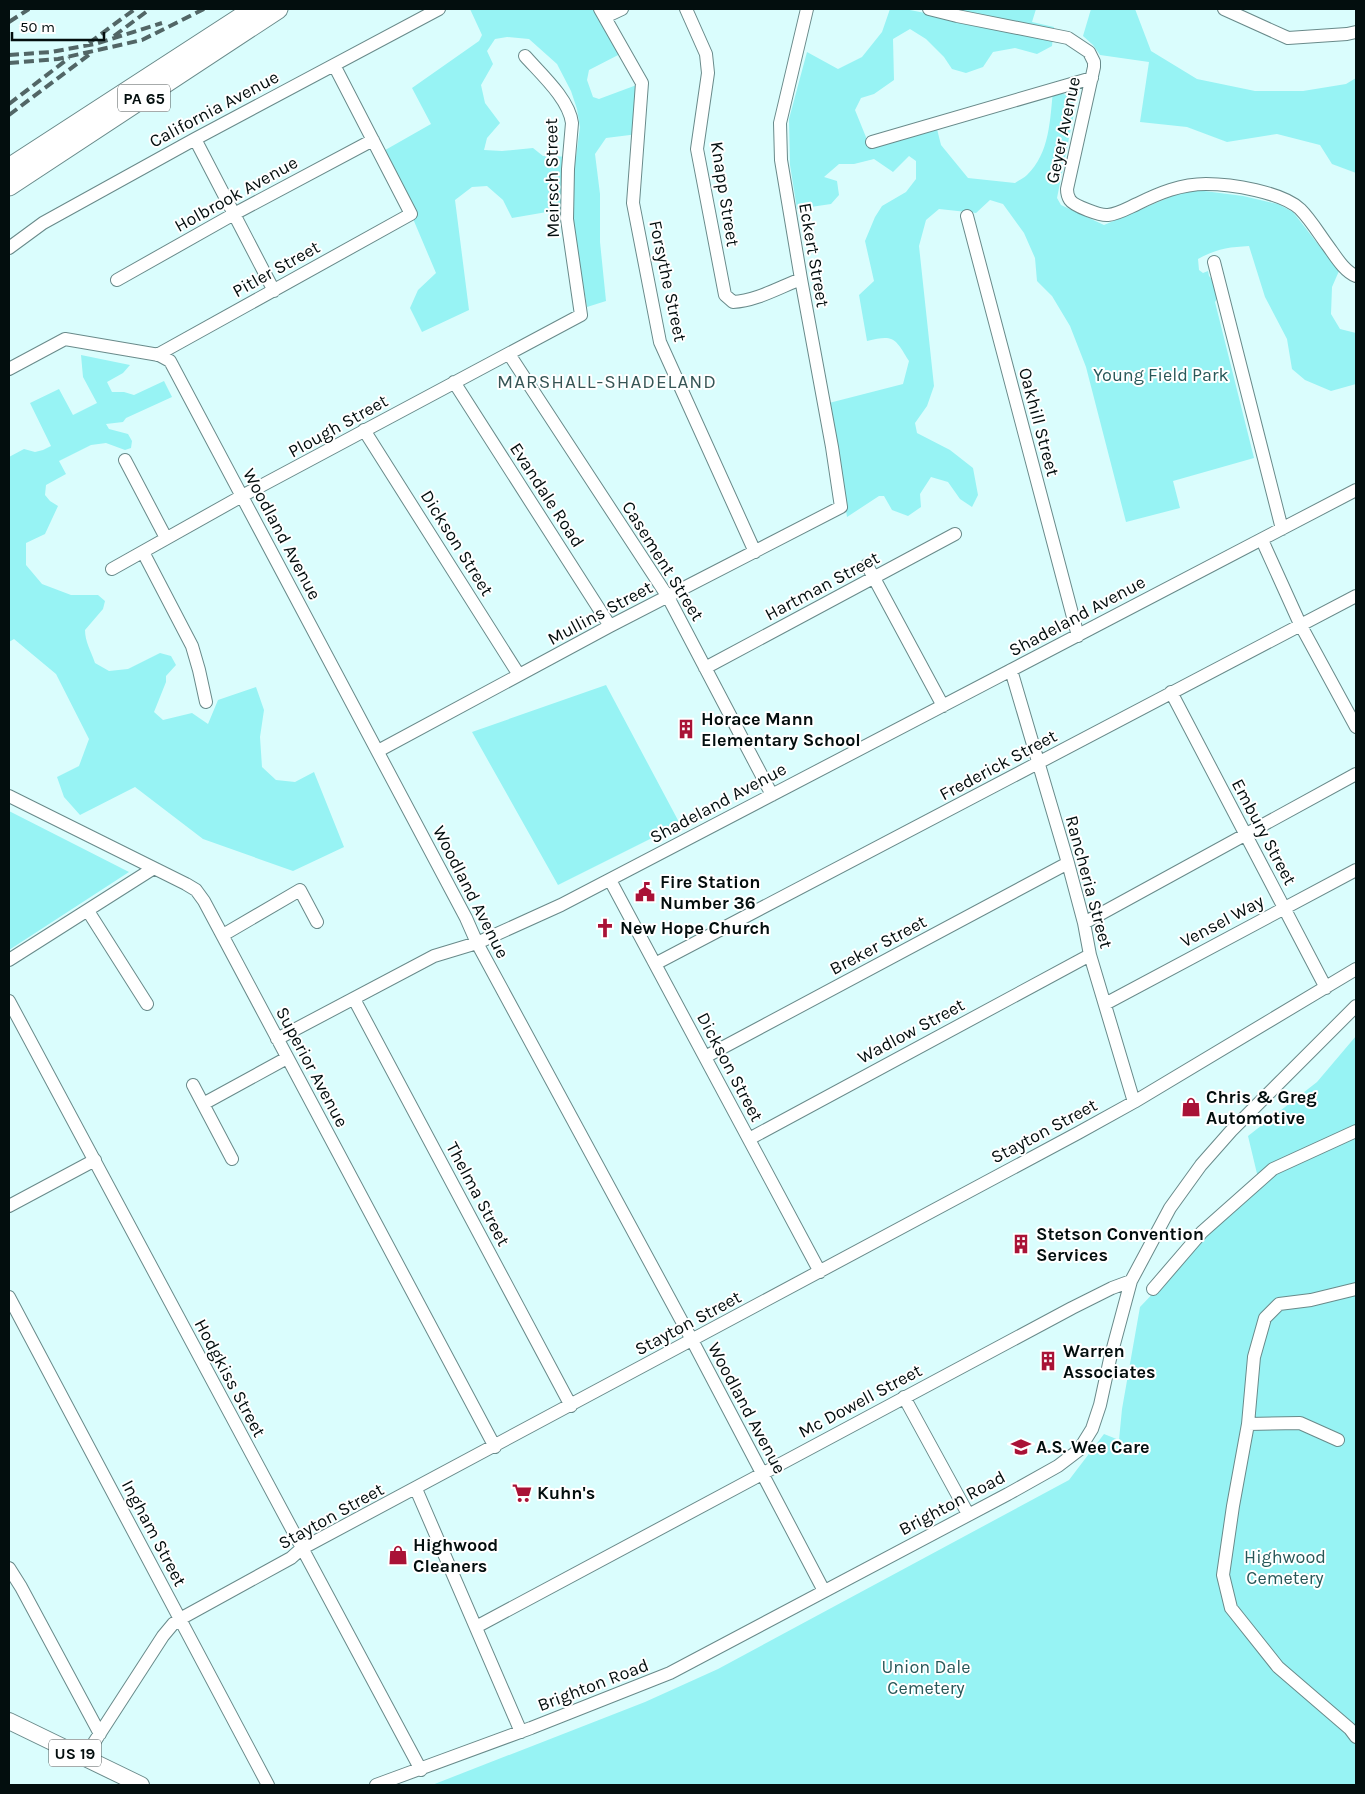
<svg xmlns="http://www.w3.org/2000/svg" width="1365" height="1794" viewBox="0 0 1365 1794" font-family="Karla,sans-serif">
<rect width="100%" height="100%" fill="#dafdfd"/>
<path fill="#97f3f4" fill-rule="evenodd" d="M470,9H600L624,52L589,70L587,80L593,97L599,99L642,83L638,134L606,138L595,154L600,194V242L606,301L587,307L570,208L512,218L503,200L487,186L472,187L455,200L469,310L422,332L410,308L418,290L436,273L411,214L380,153L431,124L412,88L479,41L482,35ZM507,37L529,39L557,64L571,91L577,109L580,127L576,157L543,156L533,148L502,151L484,150L487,138L500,123L485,103L481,85L493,64L487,51L495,39Z
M890,9H905L960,20L963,9H1036L1032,22L1054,27L1052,46L1037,54L1015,48L993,52L983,67L966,73L952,69L944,57L926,39L910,29L893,39L894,80L874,94L861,98L855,110L870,147L937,129L941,145L968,178L1015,183C1019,180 1024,178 1027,175C1050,153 1050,119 1053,91L1059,90L1073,101L1075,108L1057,198L1061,205L1104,225L1189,189L1243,196L1278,204L1293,212L1339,271L1332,287L1331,314L1340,329L1356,333V384L1331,391L1305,380L1292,369L1287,339L1265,297L1249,246C1229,247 1216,249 1198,259L1199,270L1203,273L1208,271L1209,276L1215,283L1219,295L1215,302L1254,458L1173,481L1180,508L1126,522L1086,367L1070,326L1052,296L1037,281L1035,258L1024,233L1003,204L990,200L976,213L939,209L926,220L919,246L934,386L927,406L915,423L917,433L950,450L973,468L978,495L972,507L960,499L948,482L931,477L920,494L921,507L908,516L892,510L884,496H879L847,517L829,403L903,384L909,361C895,338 894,334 867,341L859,295L874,281L865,241L875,217L882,206L906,192L916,179V161L909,156L893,172L874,159L854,164H839L824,177L837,181L839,195L831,204L797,209L790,165L789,119L807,52L838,69L862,57L882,32Z
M1091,9H1135L1151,51L1197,79L1255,91H1303L1346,84L1356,78V173L1332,164L1320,145L1277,134L1227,142L1187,127L1140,122L1149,62L1100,55L1093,45L1083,36Z
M81,355L130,365L123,373L107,382L112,392H124L134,395L164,381L172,397L126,418L123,422L106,424L109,429L128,434L132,441L131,448L125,450L106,443L91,445L59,461L66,474L46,485L45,495L50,501L58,506L45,534L26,543V565L42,584L71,595H98L105,601L103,609L85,630C85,642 91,651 95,663L109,671L128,669L160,653L171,656L176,665L166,676V682L154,712L163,720L192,713L208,724L218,700L256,687L264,710L260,737L262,767L276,780L295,782L314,772L344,847L293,871L203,839L135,787L80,815L64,797L57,777L79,766L89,739L56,674L14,639L9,642V457L24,449L35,452L43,450L51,446L30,403L59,389L73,415L97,403L83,377Z
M606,685L680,824L558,885L472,732Z
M9,811L129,872L9,950V844L10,843L9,840Z
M1356,1036V1785H432L645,1702L718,1669L1069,1480L1104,1434L1119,1440L1122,1409L1140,1307L1259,1182L1248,1136L1317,1082Z"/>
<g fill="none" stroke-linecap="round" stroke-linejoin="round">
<defs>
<path id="minor" d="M600,9L642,83L633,203L660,342L755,552
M686,9L706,54L708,73L697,149L725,295L733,302C756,301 780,287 801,279
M929,9L957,16L1068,38L1089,52L1094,62V67L1067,189C1067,193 1068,197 1070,200C1074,206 1101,216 1108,215C1118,214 1128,208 1137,204C1159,193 1181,184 1206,184C1231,184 1282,192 1300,209C1311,220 1319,234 1328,246C1336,257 1344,271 1356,276
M1224,9L1288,38L1347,34L1356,32
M605,17L622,9
M195,139L274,291
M872,142L1092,78
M967,216L1078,636
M9,248L43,223L195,139L439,9
M1214,262L1282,529
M117,280L234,214L373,140
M509,354L668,597L772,795
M157,355L411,214L334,65
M9,369L65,339L159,355L170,361L466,918L477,943L692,1340L824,1591
M454,382L610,626
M364,430L519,675
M125,460L166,538
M1262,540L1300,624L1356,727
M143,552L192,646L199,670L206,702
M867,565L943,706
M112,569L242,496L581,315L567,219L568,169L572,123C569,99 541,74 525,56
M705,668L955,534
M1011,670L1068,863L1084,923L1090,955L1134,1102
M1171,692L1326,988
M378,751L610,626L841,507L832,447L801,279L781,160L780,123L807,9
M9,796L186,884L196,890L204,901L495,1447
M610,880L820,1272
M88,911L147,1004
M1084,923L1356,774
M223,935L300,890L317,922
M9,960L154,868
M655,964L1356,596
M354,999L571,1406
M9,1001L421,1770
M1105,1004L1356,870
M277,1039L434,956L477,943L561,905L1356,490
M705,1057L1068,863
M193,1085L232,1159
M203,1104L287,1058
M749,1139L1090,955
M9,1206L95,1160
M1153,1289L1202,1232L1273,1169L1356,1131
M9,1297L268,1785
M904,1397L968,1514
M1248,1424L1254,1357L1265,1318L1279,1304L1311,1300L1356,1289
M1338,1440L1300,1423L1248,1424L1233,1506L1223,1575L1231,1608L1278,1667L1350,1729L1356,1737
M416,1489L521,1732
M9,1568L21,1587L100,1734
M476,1627L1072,1308L1112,1288L1131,1281
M84,1758L163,1636L173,1624L180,1619L291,1558L301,1549L1078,1133L1134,1102L1356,969
M376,1785L531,1728L670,1673L1008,1494L1058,1466L1079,1450L1092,1429L1100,1405L1110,1359L1131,1281L1170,1208L1201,1165L1231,1131L1356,1006"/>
<path id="major" d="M9,1721L141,1785"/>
<path id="highway" d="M9,168L254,9
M9,186L278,9"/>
</defs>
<use href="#minor" stroke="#698a8a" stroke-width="14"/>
<use href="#major" stroke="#698a8a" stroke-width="18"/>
<use href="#highway" stroke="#698a8a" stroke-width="21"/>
<use href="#minor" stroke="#fff" stroke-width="12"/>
<use href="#major" stroke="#fff" stroke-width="16"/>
<use href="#highway" stroke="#fff" stroke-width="19"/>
<path stroke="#526666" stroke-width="4" stroke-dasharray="10 5" stroke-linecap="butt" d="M9,22L29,9
M114,36L150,9
M89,43L135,9
M9,55L51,52L95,44L162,23
M9,63L58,59L142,40L204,9
M9,104L69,58
M9,115L90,54"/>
</g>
<defs>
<symbol id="building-bare" viewBox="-9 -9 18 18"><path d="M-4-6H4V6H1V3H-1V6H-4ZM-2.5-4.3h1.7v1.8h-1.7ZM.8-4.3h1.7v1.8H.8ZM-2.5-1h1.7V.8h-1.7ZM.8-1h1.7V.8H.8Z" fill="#a91236" stroke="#fff" stroke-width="2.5" paint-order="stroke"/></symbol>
<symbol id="civic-bare" viewBox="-9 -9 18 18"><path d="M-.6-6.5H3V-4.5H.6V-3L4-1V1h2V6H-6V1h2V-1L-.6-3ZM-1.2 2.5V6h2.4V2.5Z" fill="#a91236" stroke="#fff" stroke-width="2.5" paint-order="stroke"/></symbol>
<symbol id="church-bare" viewBox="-9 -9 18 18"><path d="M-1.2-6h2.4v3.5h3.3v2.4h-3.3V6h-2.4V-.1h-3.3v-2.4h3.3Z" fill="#a91236" stroke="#fff" stroke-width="2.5" paint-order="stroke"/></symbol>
<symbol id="shop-bare" viewBox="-9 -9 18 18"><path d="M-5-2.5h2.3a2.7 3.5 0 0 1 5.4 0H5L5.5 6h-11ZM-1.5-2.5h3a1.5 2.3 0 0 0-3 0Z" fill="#a91236" stroke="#fff" stroke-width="2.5" paint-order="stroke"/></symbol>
<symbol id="school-bare" viewBox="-9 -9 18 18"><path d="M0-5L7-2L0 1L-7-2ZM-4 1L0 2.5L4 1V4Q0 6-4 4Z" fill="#a91236" stroke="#fff" stroke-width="2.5" paint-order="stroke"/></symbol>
<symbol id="supermarket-bare" viewBox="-9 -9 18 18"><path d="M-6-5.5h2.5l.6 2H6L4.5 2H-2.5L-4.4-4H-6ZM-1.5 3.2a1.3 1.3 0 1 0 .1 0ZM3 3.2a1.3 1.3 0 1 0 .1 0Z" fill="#a91236" stroke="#fff" stroke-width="2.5" paint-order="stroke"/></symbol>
</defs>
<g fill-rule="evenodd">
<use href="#building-bare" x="672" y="715" width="28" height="28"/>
<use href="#civic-bare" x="631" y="878" width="28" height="28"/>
<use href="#church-bare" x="591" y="914" width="28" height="28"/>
<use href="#shop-bare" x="1177" y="1093" width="28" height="28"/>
<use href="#building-bare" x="1007" y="1230" width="28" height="28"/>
<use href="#building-bare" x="1034" y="1347" width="28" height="28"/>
<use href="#school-bare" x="1007" y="1433" width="28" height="28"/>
<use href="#supermarket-bare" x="508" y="1479" width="28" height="28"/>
<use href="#shop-bare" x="384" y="1541" width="28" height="28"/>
</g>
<g text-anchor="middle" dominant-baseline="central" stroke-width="4" stroke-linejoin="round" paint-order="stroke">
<g fill="#fff" stroke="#4f5656" stroke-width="1">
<rect x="118" y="84.5" width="52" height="27" rx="4"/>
<rect x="49" y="1739.5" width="52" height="27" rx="4"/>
</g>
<g font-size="16" font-weight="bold" fill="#030e0e">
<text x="144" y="98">PA 65</text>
<text x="75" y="1753">US 19</text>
</g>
<g font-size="18" fill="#030e0e" stroke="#fff">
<text transform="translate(214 109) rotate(-28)">California Avenue</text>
<text transform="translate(1063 130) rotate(-78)">Geyer Avenue</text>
<text transform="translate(552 178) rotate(-91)">Meirsch Street</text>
<text transform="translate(236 194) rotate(-29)">Holbrook Avenue</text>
<text transform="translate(725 194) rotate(81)">Knapp Street</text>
<text transform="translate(814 255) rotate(80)">Eckert Street</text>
<text transform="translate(276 269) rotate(-29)">Pitler Street</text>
<text transform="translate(668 281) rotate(78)">Forsythe Street</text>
<text transform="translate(1039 422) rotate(75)">Oakhill Street</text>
<text transform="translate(338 426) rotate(-29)">Plough Street</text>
<text transform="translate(547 495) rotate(57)">Evandale Road</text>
<text transform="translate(282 534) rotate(62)">Woodland Avenue</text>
<text transform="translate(457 543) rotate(58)">Dickson Street</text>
<text transform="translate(663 561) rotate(58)">Casement Street</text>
<text transform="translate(822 586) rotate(-28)">Hartman Street</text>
<text transform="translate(600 613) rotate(-28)">Mullins Street</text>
<text transform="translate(1077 616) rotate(-28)">Shadeland Avenue</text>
<text transform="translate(998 765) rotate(-28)">Frederick Street</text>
<text transform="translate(718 803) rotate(-28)">Shadeland Avenue</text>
<text transform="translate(1264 832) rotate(62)">Embury Street</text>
<text transform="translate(1089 882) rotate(75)">Rancheria Street</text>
<text transform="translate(471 892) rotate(63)">Woodland Avenue</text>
<text transform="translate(1222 921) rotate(-28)">Vensel Way</text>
<text transform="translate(878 945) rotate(-28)">Breker Street</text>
<text transform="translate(911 1031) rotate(-28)">Wadlow Street</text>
<text transform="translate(312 1067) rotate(62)">Superior Avenue</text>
<text transform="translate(730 1067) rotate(62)">Dickson Street</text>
<text transform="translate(1044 1131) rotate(-28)">Stayton Street</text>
<text transform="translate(478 1194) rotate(62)">Thelma Street</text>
<text transform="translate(688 1323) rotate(-28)">Stayton Street</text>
<text transform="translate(230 1378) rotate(62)">Hodgkiss Street</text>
<text transform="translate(860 1401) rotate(-28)">Mc Dowell Street</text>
<text transform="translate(747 1408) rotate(62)">Woodland Avenue</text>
<text transform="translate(952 1503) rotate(-28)">Brighton Road</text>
<text transform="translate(331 1516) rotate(-29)">Stayton Street</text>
<text transform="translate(154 1533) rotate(62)">Ingham Street</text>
<text transform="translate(593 1685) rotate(-21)">Brighton Road</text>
</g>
<g font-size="18" fill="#275758" stroke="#fff">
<text x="1161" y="375">Young Field Park</text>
<text x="1285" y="1557">Highwood<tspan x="1285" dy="21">Cemetery</tspan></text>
<text x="926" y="1667">Union Dale<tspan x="926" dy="21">Cemetery</tspan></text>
</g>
<g font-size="18" font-weight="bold" fill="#030e0e" stroke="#fff" text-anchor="start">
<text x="701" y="719">Horace Mann<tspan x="701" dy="21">Elementary School</tspan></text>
<text x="660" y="882">Fire Station<tspan x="660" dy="21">Number 36</tspan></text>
<text x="620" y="928">New Hope Church</text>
<text x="1206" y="1097">Chris &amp; Greg<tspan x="1206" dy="21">Automotive</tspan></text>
<text x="1036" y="1234">Stetson Convention<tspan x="1036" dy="21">Services</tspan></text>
<text x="1063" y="1351">Warren<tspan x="1063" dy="21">Associates</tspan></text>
<text x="1036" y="1447">A.S. Wee Care</text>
<text x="537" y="1493">Kuhn's</text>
<text x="413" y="1545">Highwood<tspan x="413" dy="21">Cleaners</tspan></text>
</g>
<g font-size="19" letter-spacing="1" fill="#365555" stroke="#fff">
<text x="607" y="382">MARSHALL-SHADELAND</text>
</g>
</g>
<rect width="1365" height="1794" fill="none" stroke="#030e0e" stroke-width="20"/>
<path d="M12 32v8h92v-8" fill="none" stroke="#030e0e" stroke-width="2.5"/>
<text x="20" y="32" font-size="15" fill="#030e0e" stroke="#ffffff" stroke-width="4" paint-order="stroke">50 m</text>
</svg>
